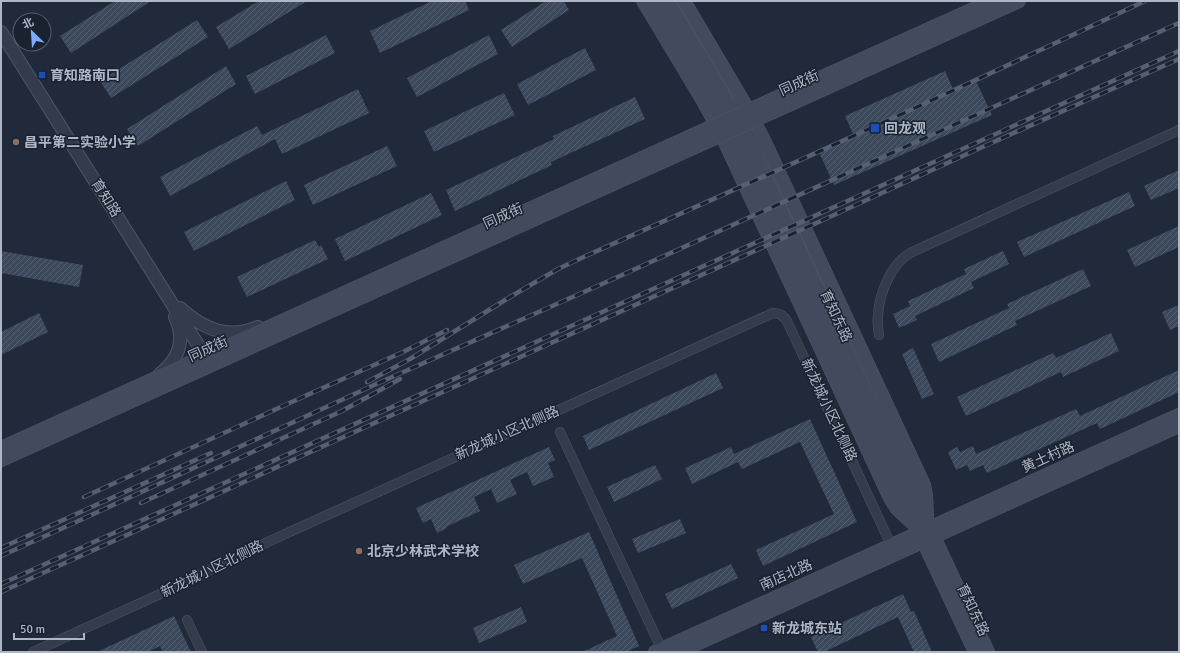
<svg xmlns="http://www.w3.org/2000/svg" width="1180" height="653" viewBox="0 0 1180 653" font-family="Signika,'Noto Sans SC',sans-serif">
<defs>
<pattern id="building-hatch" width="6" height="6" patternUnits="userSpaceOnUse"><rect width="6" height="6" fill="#3c485b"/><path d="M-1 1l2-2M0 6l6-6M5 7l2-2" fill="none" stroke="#566071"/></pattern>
</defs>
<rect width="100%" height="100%" fill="#202a3b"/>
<path fill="url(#building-hatch)" d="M115,1H151L71,53L60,36Z
M259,1H307L229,49L216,27Z
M432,1H465L469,10L380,53L370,31Z
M546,1H564L569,10L512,47L501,30Z
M197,20L208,37L111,98L100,81Z
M326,35L335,53L255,94L246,76Z
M489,35L498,54L417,97L407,78Z
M585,48L596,70L528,105L517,84Z
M226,66L236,84L138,146L127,129Z
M945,71L953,89L975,79L992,115L834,185L818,150L853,134L845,116Z
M358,89L369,113L282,154L275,139L170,196L160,177L257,126L262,135Z
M504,93L515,115L434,152L424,131Z
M635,97L645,119L551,162L552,165L455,211L446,190L554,139L553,136Z
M387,146L397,166L313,205L304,185Z
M1179,170V188L1151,200L1144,186Z
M286,181L295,200L194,251L184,232Z
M1129,192L1135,206L1024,257L1017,242Z
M431,193L442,215L345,261L335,239Z
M1179,226V247L1135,267L1127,250Z
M315,240L319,247L321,245L328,259L247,297L237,277Z
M1,251L83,265L79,287L1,273Z
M1003,251L1009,264L971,282L974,288L915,316L917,320L899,328L893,314L910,306L908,301L966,274L964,269Z
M1083,269L1091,286L1015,321L1017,325L939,362L931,344L1009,308L1007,304Z
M1179,305V326L1170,330L1162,312Z
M39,313L48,332L1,355V332Z
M1111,333L1119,351L1063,377L1061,372L966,416L957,397L1053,353L1056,358Z
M913,348L934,394L922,399L902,354Z
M1179,370V392L1100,429L1097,423L987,473L983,465L970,471L967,465L956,470L948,452L957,447L960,452L973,446L976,454L1076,409L1080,416Z
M716,373L723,388L589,450L583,436Z
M810,419L857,522L763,566L756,550L834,514L800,442L742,469L738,462L692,484L685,468L731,447L734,454Z
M549,447L555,460L548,463L554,477L533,486L527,472L510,480L517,494L497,503L491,489L474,497L480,511L446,527L447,528L437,533L431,519L423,523L416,508Z
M655,465L662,479L614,502L607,487Z
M680,519L686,533L638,553L632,539Z
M589,532L639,646L626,652H582L617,636L582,558L523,584L514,565Z
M731,564L738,578L672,609L665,594Z
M903,594L911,612L914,611L932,652H914L898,617L824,652H818L811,637Z
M521,607L527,622L479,643L473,628Z
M174,616L191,652H163L160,646L148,652H97Z"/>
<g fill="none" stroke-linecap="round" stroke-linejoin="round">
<defs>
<path id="minor" d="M879,335C878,329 877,322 878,316C879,294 891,264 910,253L1179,130
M560,432L663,652
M187,620L202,652
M33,652L158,595L272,540L773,313C779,313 784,316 787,321L891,545"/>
<path id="tertiary" d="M1,32L205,356L210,365
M180,308C203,329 228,340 258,327
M160,374C179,359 186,340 175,317"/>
<path id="secondary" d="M643,1L703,101L722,136L890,498L897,509L912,523
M654,1L712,97L739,149L975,652
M668,1L721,90L750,144L988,652
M684,1L745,104L763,138L924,485L926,495L927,516
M769,101L991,1
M773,112L1019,1
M1,448L700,132
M1,460L704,143
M655,652L1179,415
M679,652L1179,426"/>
</defs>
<use href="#minor" stroke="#4f5765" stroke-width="10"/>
<use href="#tertiary" stroke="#4f5765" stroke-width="14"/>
<use href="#secondary" stroke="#4f5765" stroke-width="14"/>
<use href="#minor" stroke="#343c4b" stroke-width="9"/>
<use href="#tertiary" stroke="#343c4b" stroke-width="12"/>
<use href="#secondary" stroke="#424b5e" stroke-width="13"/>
<defs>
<path id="rail" d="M367,382L410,359L510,297L558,269L588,255C775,172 961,88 1145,1
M84,497L305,396L403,352L447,330
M141,503L342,411L400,379
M1,548L211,453
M1,556L63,528L374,385L611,280L1179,23
M1,584L1179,51
M1,592L823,220L978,149L1179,59"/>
</defs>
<use href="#rail" stroke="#566072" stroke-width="4.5"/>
<use href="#rail" stroke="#19222f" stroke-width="3" stroke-dasharray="9" stroke-linecap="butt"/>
<defs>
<path id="secondary-bridge" d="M700,132L769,101
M704,143L773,112"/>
</defs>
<use href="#secondary-bridge" stroke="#4f5765" stroke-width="14" stroke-linecap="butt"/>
<use href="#secondary-bridge" stroke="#424b5e" stroke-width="13"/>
</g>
<g fill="#1a4fb4" stroke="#19222f" stroke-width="1.5">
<rect x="38" y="71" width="8" height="8" rx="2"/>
<rect x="870" y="123" width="10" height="10" rx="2"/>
<rect x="760" y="624" width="8" height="8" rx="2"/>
</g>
<g fill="#8d6e63" stroke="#19222f" stroke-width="1.5">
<circle cx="16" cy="142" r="4"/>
<circle cx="359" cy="551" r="4"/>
</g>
<g text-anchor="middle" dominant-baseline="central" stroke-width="3" stroke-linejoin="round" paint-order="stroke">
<g font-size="14" font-weight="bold" fill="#afb7c7" stroke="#19222f" text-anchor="start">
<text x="50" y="75">育知路南口</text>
<text x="884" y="128">回龙观</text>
<text x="24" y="142">昌平第二实验小学</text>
<text x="367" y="551">北京少林武术学校</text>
<text x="772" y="628">新龙城东站</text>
</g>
<g font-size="14" fill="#afb7c7" stroke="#19222f">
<text transform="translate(799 83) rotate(-24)">同成街</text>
<text transform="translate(106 198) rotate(58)">育知路</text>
<text transform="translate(503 216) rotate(-24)">同成街</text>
<text transform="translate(836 316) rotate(65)">育知东路</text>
<text transform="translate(208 349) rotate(-24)">同成街</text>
<text transform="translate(829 410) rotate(65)">新龙城小区北侧路</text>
<text transform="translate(507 433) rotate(-24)">新龙城小区北侧路</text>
<text transform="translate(1048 457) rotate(-24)">黄土村路</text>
<text transform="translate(212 569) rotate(-26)">新龙城小区北侧路</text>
<text transform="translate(786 575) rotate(-24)">南店北路</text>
<text transform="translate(973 610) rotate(65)">育知东路</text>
</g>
</g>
<rect width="1180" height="653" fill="none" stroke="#afb7c7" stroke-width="4"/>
<g transform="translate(32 32) rotate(335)"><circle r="19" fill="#19222f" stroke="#555e6c"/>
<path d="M0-3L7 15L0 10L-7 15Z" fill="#7ea9fd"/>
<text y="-6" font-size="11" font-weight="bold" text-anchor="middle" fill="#afb7c7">北</text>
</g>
<path d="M14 633v6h70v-6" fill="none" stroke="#afb7c7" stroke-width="2"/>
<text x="20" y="633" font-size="12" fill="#afb7c7" stroke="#19222f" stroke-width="3" paint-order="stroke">50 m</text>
</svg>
